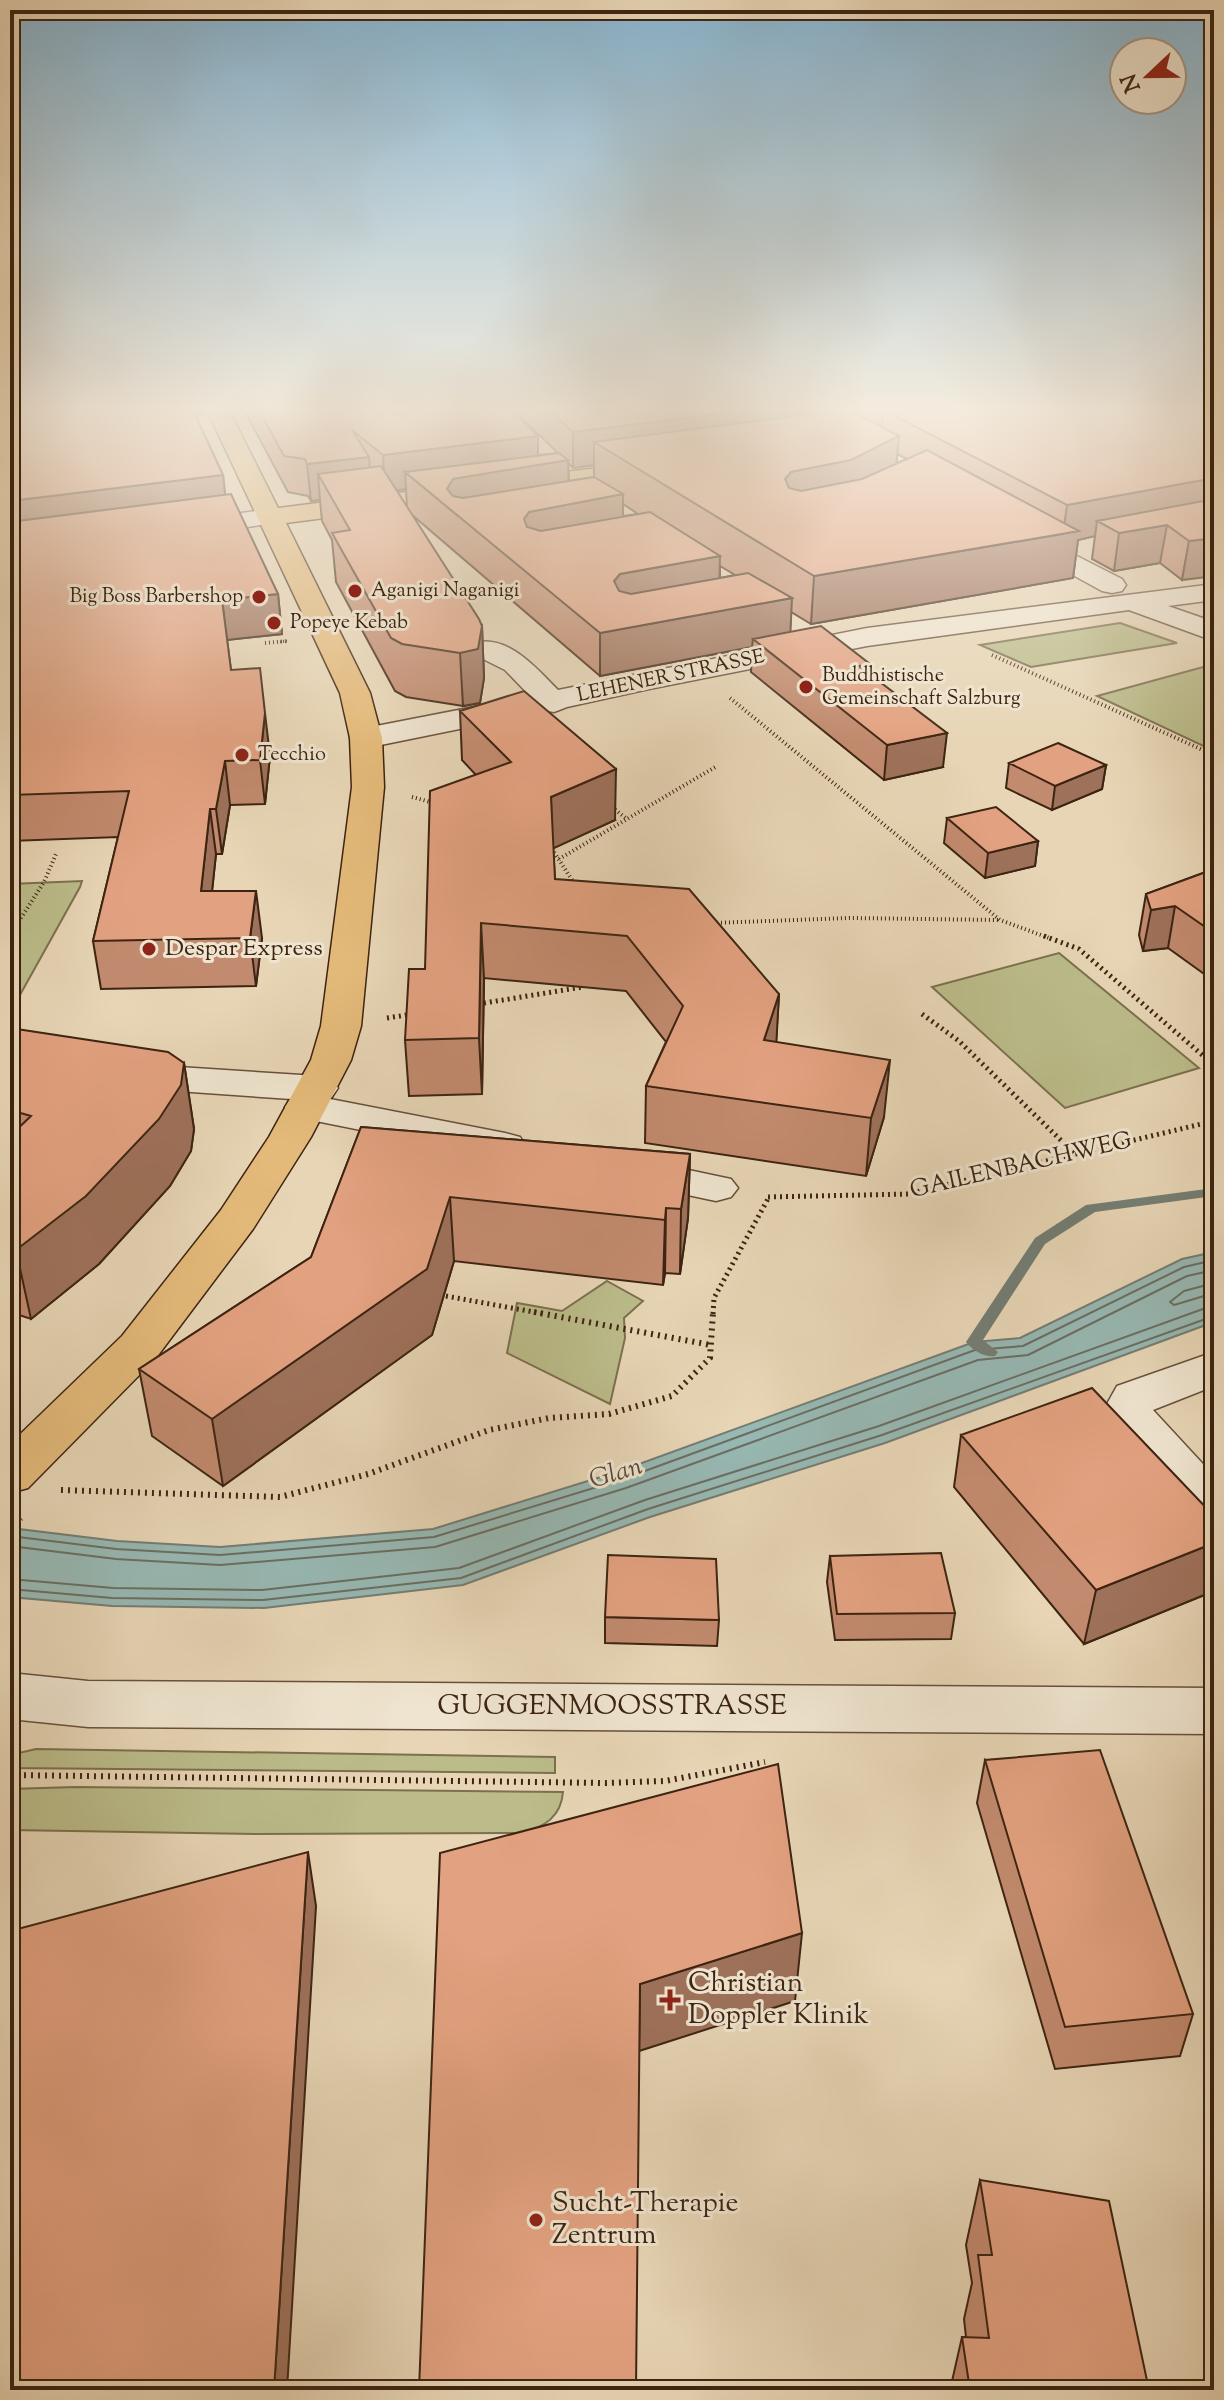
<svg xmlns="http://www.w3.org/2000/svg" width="1224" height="2400" viewBox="0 0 1224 2400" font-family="'Sorts Mill Goudy',serif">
<rect width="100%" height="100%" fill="#e7d5b5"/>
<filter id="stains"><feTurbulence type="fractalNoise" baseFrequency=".0025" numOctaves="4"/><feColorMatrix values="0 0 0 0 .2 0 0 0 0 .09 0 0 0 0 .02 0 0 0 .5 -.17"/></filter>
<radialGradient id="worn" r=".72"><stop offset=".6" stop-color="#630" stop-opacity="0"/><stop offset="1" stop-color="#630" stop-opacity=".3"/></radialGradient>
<path fill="#bbbc8a" stroke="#7c704e" stroke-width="2" d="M1120,623L1177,643L1031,667L980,645Z
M1214,664V751L1097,696Z
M82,881L80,887L10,1013V884Z
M1059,953L1199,1068L1065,1108L932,987Z
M607,1281L643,1301L624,1318L625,1338L610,1404L507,1353L517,1303L562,1311Z
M36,1749L555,1757V1773L10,1768V1755Z
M75,1787L563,1792C561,1818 543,1829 518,1833L255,1834L10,1830V1789Z"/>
<path fill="#97b8b3" stroke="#737d73" stroke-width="2" d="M1214,1252V1322L885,1443L650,1517L463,1585L264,1608L112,1606L10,1597V1528L117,1541L220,1547L433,1529L620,1471L974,1342L1020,1338L1182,1259Z"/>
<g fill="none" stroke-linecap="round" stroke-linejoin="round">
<path stroke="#6a6e62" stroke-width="2" d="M1214,1283L1184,1291L1170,1302L1174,1305L1214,1293
M10,1536L116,1549L220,1555L434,1537L623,1479L975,1350L1023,1346L1184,1267L1214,1260
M10,1546L116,1559L220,1565L435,1547L626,1488L978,1360L1028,1355L1187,1276L1214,1270
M10,1579L113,1588L262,1590L459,1568L645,1500L879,1426L1214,1305
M10,1589L112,1598L263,1600L461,1578L648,1509L882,1435L1214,1316"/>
<path fill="#737d73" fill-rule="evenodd" d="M1214,1188V1196L1095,1212L1045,1244L983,1340L998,1352L995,1356C985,1358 972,1350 966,1342L1035,1238L1086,1205Z"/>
<defs>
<path id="minor" d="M271,509L280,512L284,517L280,522L183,537L174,535L170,529L174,523L183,521Z
M1022,528L1122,579L1126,585L1122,591L1112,593L1102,591L1013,542L1009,536L1013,530Z
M1214,584V600L1168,606L1214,622V641L1129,610L867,646L649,689L567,707L554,712L548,711L366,748L355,745L350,738L355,731L366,728L530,696L505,670L475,655L470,649L475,643C508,634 537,669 558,690L867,628Z
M10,1049L148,1065L317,1076L332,1079L338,1088L332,1097L325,1098L505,1133L520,1137L526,1146L520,1155L505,1159L291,1116L285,1107L291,1099L148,1089L10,1073Z
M632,1158L731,1179L738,1188L731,1197L716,1201L617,1180L610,1171L617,1162Z
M1214,1352V1386L1153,1410L1214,1476V1528L1196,1522L1121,1439L1103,1411L1117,1386Z
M10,1673L88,1681L1214,1688V1734L88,1727L10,1719Z"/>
<path id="major" d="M206,408H228L278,508L653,461L662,463L665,468L662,473L653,475L286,523L370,693L382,738L384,787L361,1026L351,1060L311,1137L253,1229L156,1358L28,1488L10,1493V1444L122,1336L221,1210L269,1137L311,1060L321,1026L352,787L350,738L340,693Z"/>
</defs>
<use href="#minor" stroke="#68503b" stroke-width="3"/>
<use href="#major" stroke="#3d2412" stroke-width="3"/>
<path stroke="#3d2412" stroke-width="3" stroke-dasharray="1 2" stroke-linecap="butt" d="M277,642L288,641"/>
<path stroke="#3d2412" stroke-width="4" stroke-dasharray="1 3" stroke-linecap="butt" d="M265,643L288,641
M992,655L1214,755
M730,698L1000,920L1049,938
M412,797L434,803
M612,807L627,819
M552,849L574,883
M559,859L717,766
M713,923L849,918L999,920
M10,935L44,882L56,854"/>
<path stroke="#3d2412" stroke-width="5" stroke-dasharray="2 4" stroke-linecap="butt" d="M1044,936L1079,949L1214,1065
M478,1004L583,987
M922,1014L959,1041L1075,1154
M387,1018L413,1014
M768,1197L908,1194L1214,1121
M440,1295L545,1314
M713,1314L714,1298L769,1197"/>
<path stroke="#3d2412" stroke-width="6" stroke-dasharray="2 5" stroke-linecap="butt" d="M534,1312L711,1345
M61,1490L280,1497L368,1474L489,1430L549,1418L609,1414L672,1396L710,1358L713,1312
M10,1528L21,1518
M10,1775L605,1783L665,1781L765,1762"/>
<use href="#minor" fill="#efe4cf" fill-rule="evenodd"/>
<use href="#major" fill="#e4ba7a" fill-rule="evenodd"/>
</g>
<path fill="#c28a6e" stroke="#3d2412" stroke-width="2" fill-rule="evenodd" d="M10,408H204L205,413L196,417L223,475L225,494L278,594L282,634L227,640L231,670L270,756L265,804L230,805L222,854H216L212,891L262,938L256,986L101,989L93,941L118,837L10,841Z
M243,408H510L538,436V455L558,453L511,408H1214L1182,580L1160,563L1114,571L1092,559L1095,536L1078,540L1073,578L811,624L791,612L790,632L869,674L943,767L884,780L751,672L752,647L600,676L411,514L482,626L484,678L480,703L463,706L406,697L395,691L336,582L332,540L322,521L320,500L311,501L308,496L288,492ZM897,454L907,459L897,463ZM568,463L573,468L594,465V477L569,481ZM406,489L407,507L396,490ZM623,504L638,514L623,516ZM720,566L735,575L720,578Z
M460,711L615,820L553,848L555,879L779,994L776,1042L884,1117L866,1176L645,1143L646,1086L666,1042L626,991L484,978L482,1094L409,1096L405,1040L425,969L476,775L462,760Z
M1009,763L1106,765L1102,789L1052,810L1006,788Z
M947,818L1038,841L1035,866L985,878L944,843Z
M1214,869V981L1168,948L1143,951L1139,935L1146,894Z
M10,1028L184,1063L194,1129L191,1151L170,1186L99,1264L31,1319L10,1312Z
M361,1127L690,1154L688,1218L680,1274L665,1273L663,1285L454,1261L432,1335L223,1486L152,1436L139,1369L311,1257Z
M961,1435L1214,1543V1591L1084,1644L954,1487Z
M830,1556L955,1613L951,1639L835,1640L827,1582Z
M605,1617L719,1620L717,1646L605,1643Z
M985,1760L1193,2014L1180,2056L1055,2069L977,1803Z
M980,2180L1149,2390H950L962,2337H966L964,2319L972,2283L966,2245Z"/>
<path fill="#9e715a" stroke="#3d2412" stroke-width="2" d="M185,408H204L205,413L187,422Z
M768,408H825L823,436L594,442V465L573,468V432Z
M855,408H969L883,410L882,424L854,430Z
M538,436V465L568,460L569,498L458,516L405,472L406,489L385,492L383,455Z
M899,436L895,479L782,524L785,479L791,472Z
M369,457L372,493L318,474L320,500L311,501L307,464Z
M223,475L227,512L10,539V501Z
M1214,478V514L1097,521L1095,536L1078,540L1073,578L811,624L814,576L1063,534L1067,505Z
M623,494V533L525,559L524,519L529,512Z
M1167,525L1160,563L1114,571L1119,533Z
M1214,538V576L1182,580L1189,541Z
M720,556L719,596L619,615L614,581L620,574Z
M278,594L282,634L227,640L222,600Z
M792,598L790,640L753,639L752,647L600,676V633Z
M482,626L484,678L480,703L463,706L460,653Z
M870,664L868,697L859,666Z
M265,713L270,756L265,804L260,760Z
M947,733L943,767L884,780L887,745Z
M225,761L230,805L222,854L216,809Z
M1106,765L1102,789L1052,810L1055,786Z
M616,769L615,820L552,849L551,797Z
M210,809L216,854L207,938L201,891Z
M1038,841L1035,866L985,878L988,853Z
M256,891L262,938L256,986L250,938Z
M1175,906L1168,948L1143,951L1151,910Z
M481,923L484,978L482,1094L479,1038Z
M779,994L776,1049L764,1040Z
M890,1060L884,1117L866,1176L871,1118Z
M184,1063L194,1129L191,1151L170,1186L99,1264L31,1319L16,1250Z
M690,1154L688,1218L680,1274L681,1209Z
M450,1197L454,1261L432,1335L223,1486L212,1419Z
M666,1208L665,1273L663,1285L665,1220Z
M1214,1543V1591L1084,1644L1096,1590Z
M308,1852L316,1906L287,2390H274Z
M802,1933L795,2001L639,2051L640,1984Z"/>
<path fill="#e2a180" stroke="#3d2412" stroke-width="2" d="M10,408H192L223,475L10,501Z
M258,408H510L538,436L383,455L352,430L369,457L307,464L305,459L284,456Z
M547,408H768L573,432Z
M894,408H1214V478L1067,505L883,410Z
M848,409L899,436L851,460L791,472L785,479L789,488L801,491L862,479L927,450L1079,531L814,576L594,442Z
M559,453L568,460L453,479L447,489L453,496L463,498L594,477L623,494L529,512L524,519L527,527L541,531L650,512L720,556L620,574L614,581L619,591L631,594L748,573L792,598L600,633L405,472Z
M381,466L479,619L482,626L478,649L460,653L402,644L391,638L332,533L350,530L318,474Z
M231,494L278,594L222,600L231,670L260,668L265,713L260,760L225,761L216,809H210L201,891H256L250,938L93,941L129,791L10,795V708L13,700H10V522Z
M1214,499V538L1189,541L1167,525L1119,533L1097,521Z
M821,626L870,664L859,666L947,733L887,745L753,639Z
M524,691L616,769L551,797L555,879L689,889L779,994L764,1040L890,1060L871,1118L646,1086L683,1006L627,936L481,923L479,1038L405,1040L409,969H425L430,791L511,762L460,711Z
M1058,743L1106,765L1055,786L1009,763Z
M996,807L1038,841L988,853L947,818Z
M1214,869V933L1175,906L1151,910L1146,894Z
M10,1028L168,1052L184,1063L181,1085L159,1119L86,1196L16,1250L10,1248V1136L31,1116L10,1110Z
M361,1127L690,1154L681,1209L666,1208L665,1220L450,1197L427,1269L212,1419L139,1369L311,1257Z
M1092,1388L1214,1516V1543L1096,1590L961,1435Z
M941,1553L955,1613L837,1614L830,1556Z
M608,1555L716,1559L719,1620L605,1617Z
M1100,1750L1193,2014L1065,2027L985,1760Z
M778,1764L802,1933L640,1984L636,2390H419L440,1853Z
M308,1852L274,2390H10V1931Z
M980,2180L1109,2201L1149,2390H970L962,2337L989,2338L978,2255H992Z"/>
<linearGradient id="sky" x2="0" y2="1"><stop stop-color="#87b6d3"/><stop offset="0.55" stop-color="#f4ecde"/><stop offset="1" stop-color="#f4ecde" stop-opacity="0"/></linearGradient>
<rect width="1224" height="744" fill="url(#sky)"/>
<g fill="#8f2418" stroke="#efe4cf" stroke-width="3">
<circle cx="355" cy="591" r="8"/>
<circle cx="259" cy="597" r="8"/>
<circle cx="274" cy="623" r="8"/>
<circle cx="806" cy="687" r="8"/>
<circle cx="242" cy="755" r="8"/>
<circle cx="149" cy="949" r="8"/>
<path d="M666 1988h8v8h8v8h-8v8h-8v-8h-8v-8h8z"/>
<circle cx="536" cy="2220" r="8"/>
</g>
<g text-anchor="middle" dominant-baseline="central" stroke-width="6" stroke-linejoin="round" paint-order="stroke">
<g font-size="20" fill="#3d2412" stroke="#efe4cf" text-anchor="start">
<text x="371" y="591">Aganigi Naganigi</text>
<text x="243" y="597" text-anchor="end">Big Boss Barbershop</text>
<text x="290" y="623">Popeye Kebab</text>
<text x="822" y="676">Buddhistische<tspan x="822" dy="23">Gemeinschaft Salzburg</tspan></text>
<text x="258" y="755">Tecchio</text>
</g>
<g font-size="20" fill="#3d2412" stroke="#efe4cf">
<text transform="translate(671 677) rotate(-12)">LEHENER STRASSE</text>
</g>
<g font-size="24" fill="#3d2412" stroke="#efe4cf" text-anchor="start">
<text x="165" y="949">Despar Express</text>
</g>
<g font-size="24" fill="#3d2412" stroke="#efe4cf">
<text transform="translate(1021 1166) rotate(-13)">GAILENBACHWEG</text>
</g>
<g font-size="26" font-style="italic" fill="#54493a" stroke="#efe4cf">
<text transform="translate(616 1474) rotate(-17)">Glan</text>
</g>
<g font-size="28" fill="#3d2412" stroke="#efe4cf">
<text x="612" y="1707">GUGGENMOOSSTRASSE</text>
</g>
<g font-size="28" fill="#3d2412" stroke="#efe4cf" text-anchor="start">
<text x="688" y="1984">Christian<tspan x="688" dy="32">Doppler Klinik</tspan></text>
<text x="552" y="2204">Sucht-Therapie<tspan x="552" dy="32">Zentrum</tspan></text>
</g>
</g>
<rect width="1224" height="2400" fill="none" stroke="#e7d5b5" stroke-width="40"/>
<rect x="12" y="12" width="1200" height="2376" fill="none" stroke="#3d2412" stroke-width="4"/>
<rect x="20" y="20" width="1184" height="2360" fill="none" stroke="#3d2412" stroke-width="2"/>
<g transform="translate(1148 76) rotate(248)"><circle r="38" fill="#efe4cf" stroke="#a89783" stroke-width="2"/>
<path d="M0-6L14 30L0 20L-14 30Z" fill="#8f2418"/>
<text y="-12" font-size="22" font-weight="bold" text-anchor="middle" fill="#3d2412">N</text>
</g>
<rect width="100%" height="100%" filter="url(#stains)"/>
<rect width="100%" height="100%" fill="url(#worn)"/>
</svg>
